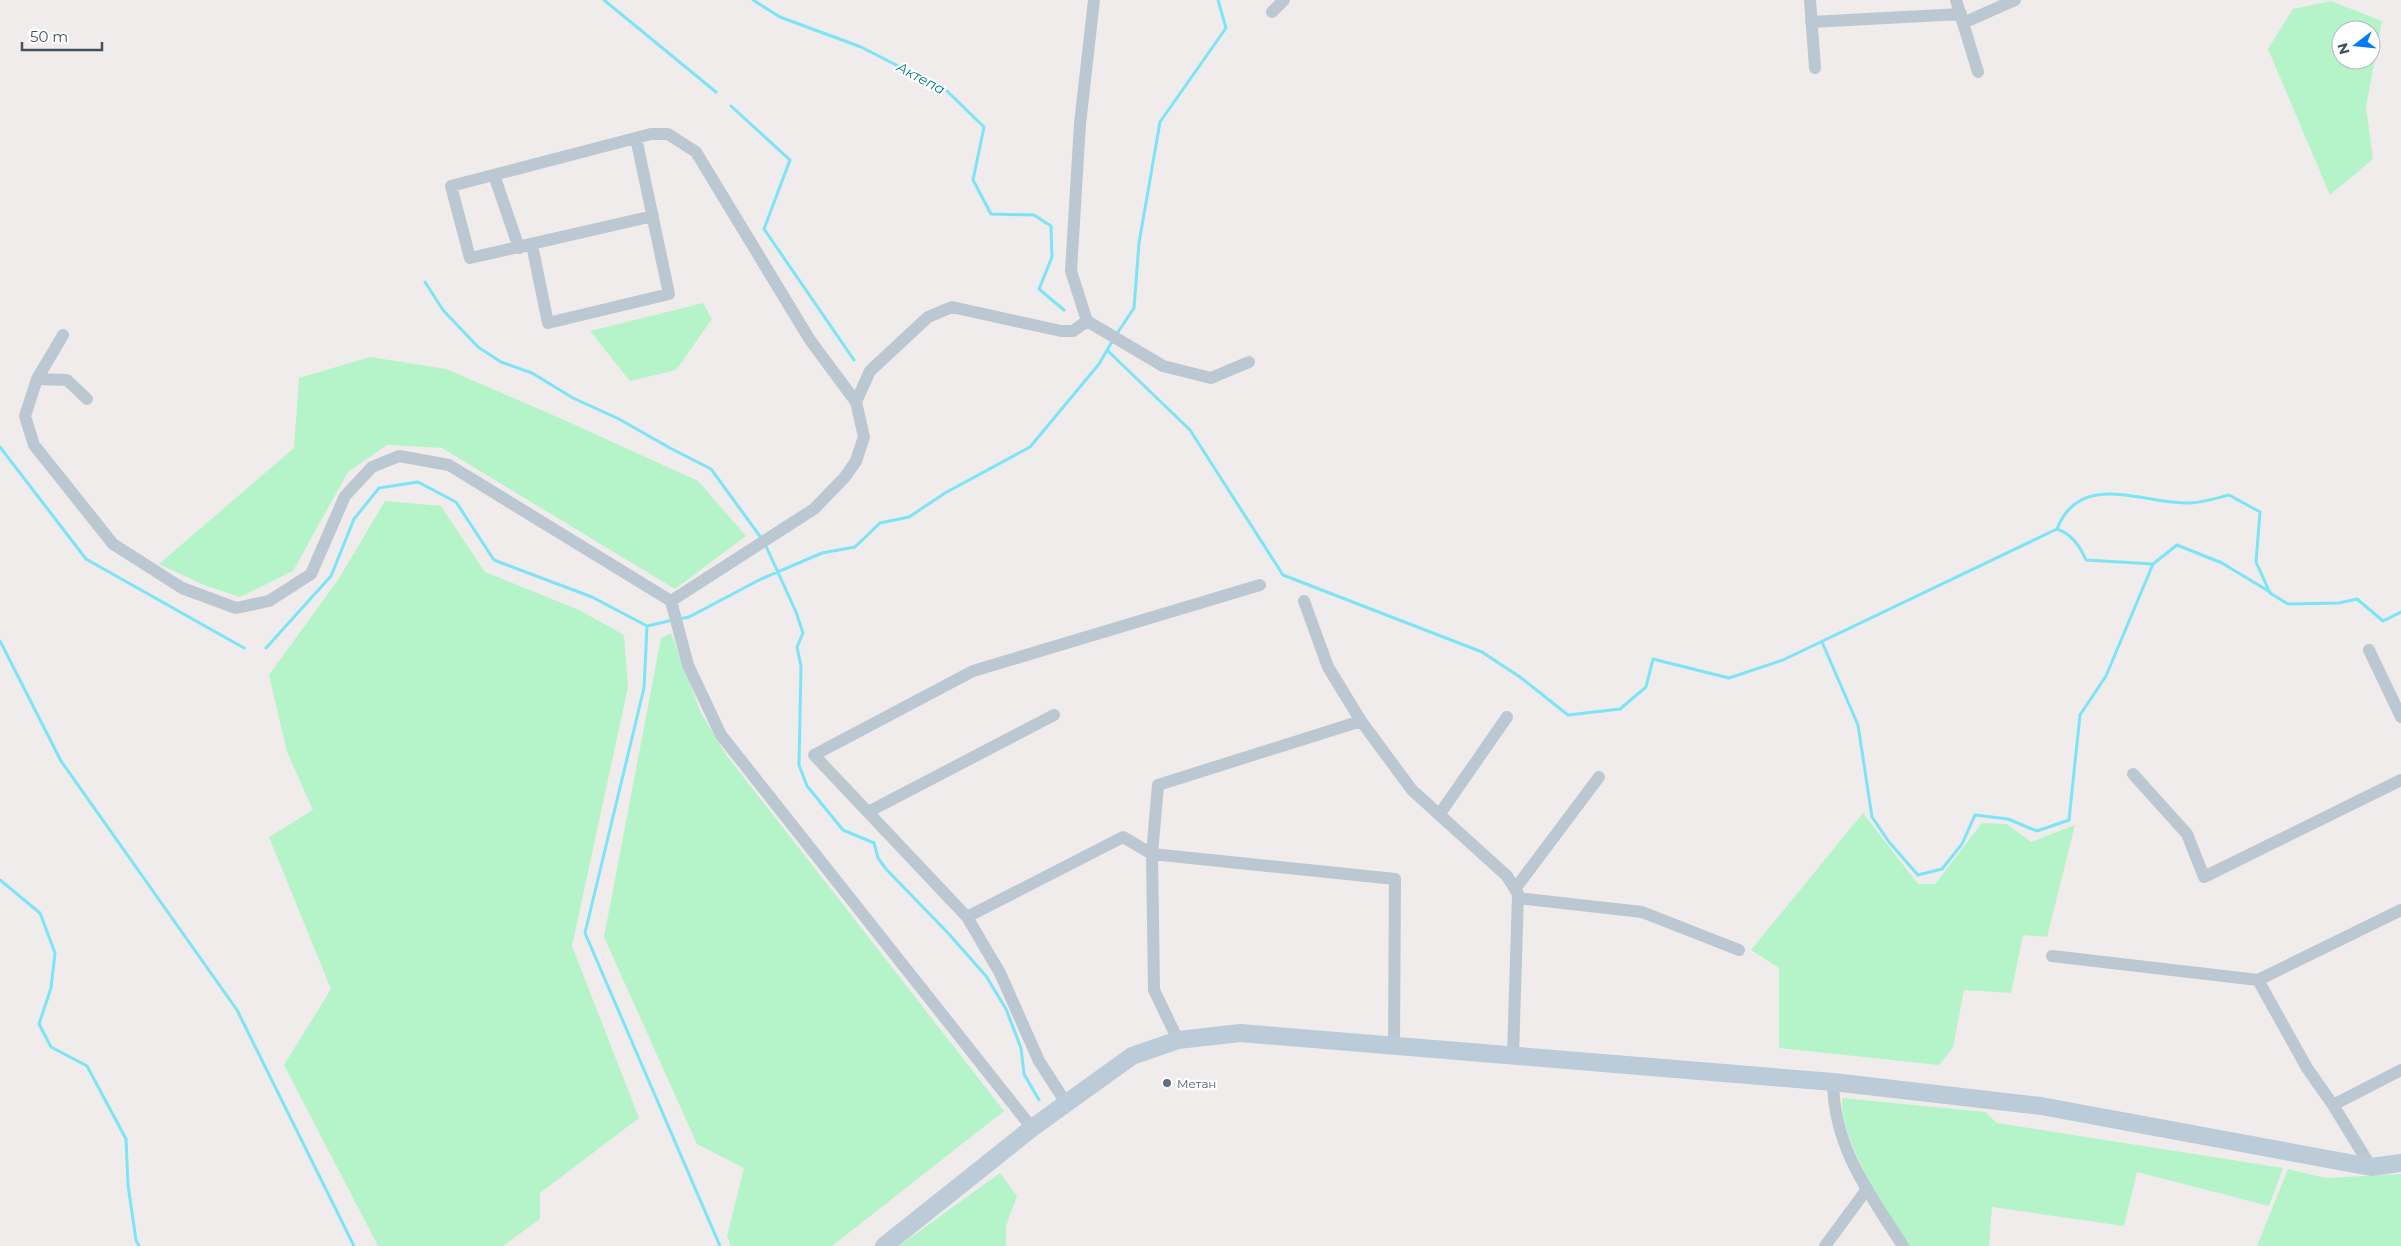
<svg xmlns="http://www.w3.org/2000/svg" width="2401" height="1246" viewBox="0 0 2401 1246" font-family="Montserrat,sans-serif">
<rect width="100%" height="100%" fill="#f0ecec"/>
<path fill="#b4f4c8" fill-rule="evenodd" d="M2331,1L2382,21L2366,107L2373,159L2330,195L2268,49L2293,9ZM2341,30H2371V60H2341Z
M703,303L712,319L676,370L630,381L590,331Z
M370,357L446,369L562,419L698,481L746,536L675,589L442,448L387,445L348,472L293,571L240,597L204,585L159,564L294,448L299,378Z
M385,501L441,506L485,572L579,610L624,635L628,687L572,946L639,1118L540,1193V1219L503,1246H378L284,1065L331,989L269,837L313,810L287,752L269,675L338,580Z
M671,633L701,713L727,756L1004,1111L832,1246H731L727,1236L744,1168L697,1144L604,937L661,638Z
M1863,813L1918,884H1935L1982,823L2007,824L2031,842L2075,825L2047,937L2023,935L2011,993L1964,990L1953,1048L1939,1065L1779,1048V968L1751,950Z
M1842,1098L1985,1112L1997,1123L2283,1168L2269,1206L2137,1172L2124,1226L1992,1207L1989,1246H1905C1885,1207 1840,1141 1842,1098Z
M2288,1169L2326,1178L2401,1174V1246H2257Z
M1000,1173L1017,1196L1006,1226V1246H899Z"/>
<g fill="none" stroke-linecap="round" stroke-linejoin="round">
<path stroke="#7be4f6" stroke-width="3" d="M604,0L716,92
M753,0L780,17L861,47L947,91L984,127L973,180L991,214L1034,215L1051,226L1052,257L1039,289L1064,310
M731,106L790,160L764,229L854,360
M425,282L443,310L478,347L501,362L532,373L573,398L619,419L670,448L711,469L762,539
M1116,335L1134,308L1139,243L1160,122L1226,28L1218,0
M1107,350L1190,430L1283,575L1482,652L1520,677L1568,715L1620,709L1646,687L1653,659L1729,678L1783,660L2057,529C2080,469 2146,505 2191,503C2204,502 2217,498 2229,495L2260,512L2256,562L2270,593L2288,604L2339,603L2357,599L2383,621L2401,612
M0,447L86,559L244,648
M2057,529C2072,534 2080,546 2086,560L2153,564
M765,544L796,612L803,633L797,647L801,666L799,765L807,786L843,830L874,843L878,858L886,869L948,933L986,976L1006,1009L1021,1048L1024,1074L1039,1100
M679,619L689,617L761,579L822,553L855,547L880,523L909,517L945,493L1030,447L1099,364L1113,340
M647,626L673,620
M0,641L61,761L237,1010L354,1246
M1822,642L1858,725L1872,817L1889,842L1918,875L1942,869L1962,844L1975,815L2008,819L2037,831L2069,820L2080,715L2106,676L2153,564L2177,545L2222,563L2270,592
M266,648L331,576L354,519L379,488L418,482L456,502L494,560L592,597L647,626L644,688L585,933L720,1246
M0,880L40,913L55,953L51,988L39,1024L51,1047L87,1066L126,1139L128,1185L136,1240L139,1246"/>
<path stroke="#bbc8d1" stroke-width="12" d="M1094,0L1080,124L1071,271L1087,321L1163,366L1211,378L1249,362
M1810,0L1815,68
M1956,0L1978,72
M1272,12L1284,0
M1811,22L1961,14
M1963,23L2015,0
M494,175L519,248
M653,216L470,258L451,186L651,134H668L696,152L810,340L856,402L864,437L856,461L845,477L814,509L671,601
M532,245L548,323L669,294L636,138
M63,335L37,379L25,416L34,445L113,544L182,588L236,608L269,601L311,574L345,496L372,467L399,456L449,465L671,601L688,665L721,735L1032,1128
M37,379L67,380L87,399
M856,402L870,371L928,317L952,307L1061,331H1073L1087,321
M1304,601L1328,667L1361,721L1412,790L1507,876L1518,894L1513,1056
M2369,650L2401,717
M2133,774L2187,834L2204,877L2401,780
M868,812L1054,715
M1439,815L1507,717
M1515,889L1599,777
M1518,898L1642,912L1739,950
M967,917L1123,837L1152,854L1395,879L1394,1046
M2052,956L2258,980L2401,910
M2258,980L2307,1068L2333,1105L2371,1167
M1178,1040L1154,990L1152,854L1158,785L1361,721
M1833,1082C1834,1148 1869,1193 1903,1246
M1066,1103L1039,1061L1000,973L967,917L814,755L973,671L1260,585
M2333,1105L2401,1070
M1825,1246L1867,1189"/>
<path stroke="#bccbd8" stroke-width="18" d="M884,1246L1032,1128L1132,1056L1178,1040L1240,1033L1833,1082L2041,1106L2371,1167L2401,1163"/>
</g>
<circle fill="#5c6f8a" stroke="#fff" stroke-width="2" cx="1167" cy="1083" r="5"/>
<g text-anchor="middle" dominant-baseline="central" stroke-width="4.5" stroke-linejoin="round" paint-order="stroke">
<g font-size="12" fill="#4e5e75" stroke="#fff" text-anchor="start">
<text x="1177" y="1083">Метан</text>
</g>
<g font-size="14" font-style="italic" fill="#037c91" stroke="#fff">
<text transform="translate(921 78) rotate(28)">Актепа</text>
</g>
</g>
<g transform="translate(2356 45) rotate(254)"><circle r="24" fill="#ffffff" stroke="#b4b9be"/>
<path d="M0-4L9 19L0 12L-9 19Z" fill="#037bf2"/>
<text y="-8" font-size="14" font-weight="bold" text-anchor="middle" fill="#43515c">N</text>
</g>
<path d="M22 42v8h80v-8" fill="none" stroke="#43515c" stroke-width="2.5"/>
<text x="30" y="42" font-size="15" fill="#43515c" stroke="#ffffff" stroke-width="4" paint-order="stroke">50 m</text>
</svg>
